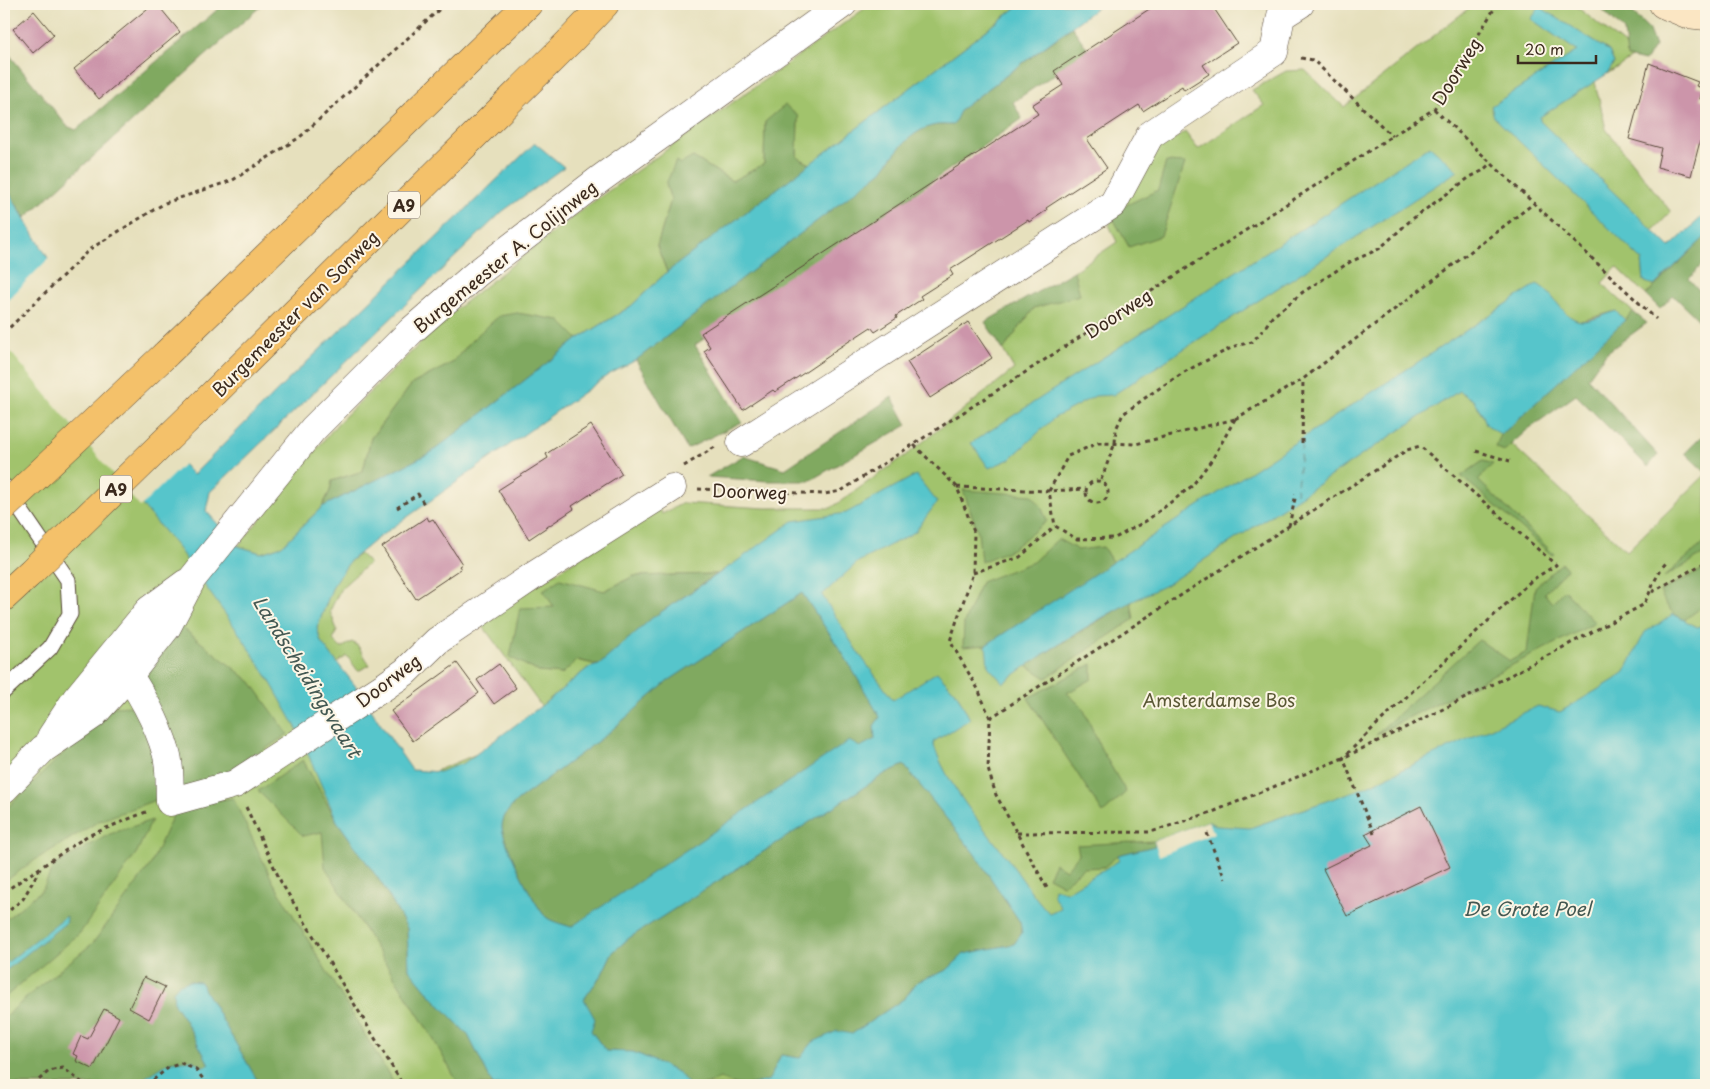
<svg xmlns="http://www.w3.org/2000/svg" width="1710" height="1089" viewBox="0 0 1710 1089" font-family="'Playpen Sans',sans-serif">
<rect width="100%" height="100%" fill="#fcf5e5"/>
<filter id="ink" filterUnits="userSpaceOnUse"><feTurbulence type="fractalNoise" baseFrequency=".02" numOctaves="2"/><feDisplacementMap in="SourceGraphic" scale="10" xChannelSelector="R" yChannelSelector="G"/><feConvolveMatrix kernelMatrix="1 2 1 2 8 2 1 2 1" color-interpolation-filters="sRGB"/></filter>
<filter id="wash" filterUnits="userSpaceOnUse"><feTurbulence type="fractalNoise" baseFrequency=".0096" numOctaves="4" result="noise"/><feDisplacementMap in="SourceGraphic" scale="20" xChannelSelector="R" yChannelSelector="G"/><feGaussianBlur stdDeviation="1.12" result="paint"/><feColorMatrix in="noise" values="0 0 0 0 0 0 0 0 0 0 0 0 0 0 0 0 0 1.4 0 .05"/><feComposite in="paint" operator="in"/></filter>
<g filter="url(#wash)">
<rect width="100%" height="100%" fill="#e6e0bd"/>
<path fill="#a1c36c" stroke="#6e7645" d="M871,4H1021L810,164L797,157L798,116L765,122L764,165L732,181L693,157L666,184L671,200L657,246L667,272L631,306L578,339L559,320L473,339L452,363L412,384L371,438L363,471L332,481L330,491L322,507L282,546L261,553L238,546L338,423L455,310L579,212Z
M1474,4H1576L1577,7L1637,55L1607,74L1614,63L1609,51L1584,35L1606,129L1671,212L1633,251L1642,260L1644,281L1654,286L1646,295L1617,267L1602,283L1633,312L1625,320L1616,311L1581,321L1479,409L1485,420L1627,551L1706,474V1085H4V334L216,581L286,680L421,777L489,749L814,519L803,520L717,574L634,576L604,591L554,608L510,657L539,672L562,674L576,660L599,665L588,668L541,706L480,622L658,507L662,514L683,503L765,508H831L909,453L1014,369L1003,350L1034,308L1074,271L1117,242L1109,225L1155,151L1185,132L1198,149L1264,105L1252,90L1286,71L1305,70L1344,107Z
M360,554L369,563L341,588L330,611L337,630L333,640L341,648L352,642L358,646L370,665L358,671L347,656L337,663L321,642L317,628L333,585L350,561Z"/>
<path fill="#80a960" stroke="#5e6a3f" d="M224,4H263L25,218L4,184V48L67,126L76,130Z
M1596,4H1623L1648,28L1655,46L1645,61L1627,57L1624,31Z
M1072,27L1089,51L1013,102L1022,119L695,345L742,422L687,449L636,360L882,171C895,153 909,132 932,126C938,124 946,125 953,125L961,109Z
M785,105L798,116L797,157L810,164L667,272L657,246L671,200L666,184L676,161L680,164L693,157L732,181L764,164L765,122Z
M1166,162L1185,163L1161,236L1129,247L1110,213L1158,190Z
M1706,236V260L1689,279L1706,298V327L1673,295L1660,309L1646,295Z
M1074,271L1080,295L1034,308L1003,350L985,322Z
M1633,312L1647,323L1606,353L1588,378L1658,455L1648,467L1576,395L1527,430L1504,451L1495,447L1501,435Z
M517,313L559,320L578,339L432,452L322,507L330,491L332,481L363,471L371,438L412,384L452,363L473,339L499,316Z
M892,397L907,425L809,481H768L707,477L743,456L785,469Z
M1706,432V473L1685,453Z
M1483,461L1493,464L1478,480L1554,554L1552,555L1461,476Z
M963,490L1032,495L1041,506L1047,521L1012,549L981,562L978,532Z
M1058,539L1078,550L1103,547L1113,563L986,645L963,647L964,623L981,582L1033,562Z
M1706,541V553L1664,577Z
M1562,563L1567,569L1544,593L1552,603L1564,590L1595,623L1376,734L1479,640L1510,661L1527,652L1535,587Z
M1706,568V604L1683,621C1671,613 1665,605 1660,591Z
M717,574L652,618L599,665L577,660L562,674L539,672L510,657L520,608L554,607L543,590L560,579L604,591L634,576Z
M802,593L845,657L880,717L874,726L875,739L571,927C563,924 552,922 546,917C536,909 502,840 502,827C502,816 510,808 517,801L606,735L668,681Z
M1131,601L1134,619L1046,678L1026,665Z
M179,625L251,682L288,734L223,777L180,788L144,678Z
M1092,664V679L1067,693L1083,708L1101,749L1126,792L1103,813L1028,698Z
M134,706L158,759V799L99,821L35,860L4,882V811L111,707Z
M303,760L337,821L382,884L407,928L409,969L433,998L468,1035L493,1085H459L431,1035L325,867L322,832L303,836L258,791Z
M904,765L974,853L1020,922L1022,933L1014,944L964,954L947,970L917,982L905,998L852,1034L813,1042L800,1058L781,1055L769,1080C749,1086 739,1088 720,1078L707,1085H689L679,1073L650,1059L633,1052L606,1051L591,1031L584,999L602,974L612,953L629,938L886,773Z
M233,798L272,880L395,1085H260L200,982L189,981L174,1004L185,1020L209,1064L204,1067L137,1082L133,1085H4V1018L35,990L93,943L151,864L177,806Z
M152,820L137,852L80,933L4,998V921L43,889L54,865L110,834Z
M1154,841L1156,846L1118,855L1104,867L1083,868L1063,885L1048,877L1055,863L1066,870L1079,854L1077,845Z"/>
<path fill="#57c5cb" stroke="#497874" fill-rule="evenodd" d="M1021,4H1102L961,109L953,125C946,125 938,124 932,126C909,132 895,153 882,171L636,360L608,375L375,540L350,561L333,586L317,628L321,642L357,688L379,722L412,770L439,772L464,763L541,706L588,668L599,665L652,618L733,564L793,521L846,513L916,475L937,502L915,532L858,562L822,595L857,651L893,700L937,672L957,694L970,719L933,742C945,783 981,824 1007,858C1021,877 1033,896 1049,913L1061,908L1053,895L1054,888L1066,892L1120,860L1118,855L1155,846L1154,841L1208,821L1217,826L1250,828L1363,788L1538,706L1560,712L1614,680L1625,672L1645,632L1661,623L1673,614L1697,627L1706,624V1085H750L769,1080L781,1055L800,1058L813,1042L837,1031L852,1034L905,998L917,982L947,970L964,954L1014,944L1022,933L1020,922L974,853L904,765L886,773L629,938L612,953L602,974L584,999L595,1019L591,1031L606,1051L633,1052L650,1059L679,1073L689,1085H493L468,1035L433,998L409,969L407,928L382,884L337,821L297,729L271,683L241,636L178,548L4,339V184L70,295L110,368L163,442L193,475L284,384L535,143L564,167L503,211L210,492L206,511L238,546L261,553L282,546L322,507L432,452L578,339L631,306L667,272ZM802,593L845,657L880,717L874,726L875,739L860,747L849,741L571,927C563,924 552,922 546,917C536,909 502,840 502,827C502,816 510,808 517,801L606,735L668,681Z
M1540,7L1609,51L1614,63L1607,74L1540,117V121L1670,247L1706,213V236L1654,286L1644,281L1642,260L1494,117L1491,106L1577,51L1531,19Z
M1430,146L1458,171L1113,395L1095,396L1054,418L1010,459L989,468L971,443Z
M1537,284C1554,292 1563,320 1582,321C1592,321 1606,314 1616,311L1625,320L1501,435L1486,424L1482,413L1473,400L1459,391L1166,585C1110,610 1053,646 1003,683L988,666L986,645Z
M66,916L67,922L4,972V965Z
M189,981L200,982L260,1085H133L170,1062L192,1060L204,1067L209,1064L185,1020L174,1004L173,991L178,985Z"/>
<path fill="#e6e0bd" d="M50,257L112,367L165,441L185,463L140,507L4,344V304Z
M1208,821L1214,833L1159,856L1154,841Z"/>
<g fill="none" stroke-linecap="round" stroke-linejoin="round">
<path stroke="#435852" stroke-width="1" stroke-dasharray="6 5" stroke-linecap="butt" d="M1296,494L1302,443"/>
</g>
<g id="blocks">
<path fill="#cc95aa" d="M153,4H157L180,32L99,99L74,69Z
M1157,4H1211L1237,43L1203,65L1209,74L1184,90L1182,86L1143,111L1139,105L1087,139L1107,168L1046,208L1047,210L1029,222L1028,220L950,270L953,275L920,296L922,299L896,316L897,318L875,332L871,327L831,353L832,354L798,377L775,392L773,390L743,410L704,351L710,347L701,333L1038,114L1032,105L1063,85L1054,71Z
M34,11L54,35L33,53L13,29Z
M1649,63L1698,82L1696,86L1703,88L1700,99L1706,101V143L1700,141L1691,176L1657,167L1661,148L1629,139Z
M968,322L992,358L930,398L907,362Z
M591,425L622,474L572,506L574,509L529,539L498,490L548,458L546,454Z
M427,517L429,521L433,519L462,564L459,566L461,569L416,599L382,547Z
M457,663L479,693L413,741L391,711Z
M499,664L516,688L494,704L477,680Z
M1421,806L1450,867L1347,916L1323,869L1372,845L1365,834Z
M144,977L165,987L149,1019L129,1008Z
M104,1009L119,1017L93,1069L76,1061L78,1056L73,1054L81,1036L88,1039Z"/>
</g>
</g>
<g filter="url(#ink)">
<use href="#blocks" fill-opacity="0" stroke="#554536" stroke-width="1"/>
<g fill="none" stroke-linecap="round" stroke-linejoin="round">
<defs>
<path id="service" d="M4,486L68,580L70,614L50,648L4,691"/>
<path id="minor" d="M741,443L1113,204L1150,135L1274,52L1281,16L1300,4
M116,657C137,686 156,717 166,752C171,767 169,786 170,802L235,784L385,686L405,672L437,641L533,576L672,488"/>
<path id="tertiary" d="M51,737L76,699L149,610L186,583
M4,789L43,749L93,715L129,675L167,627L192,579L313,429L411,331L476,274L600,179L843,4"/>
<path id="secondary" d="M1663,4L1687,14L1706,16"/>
<path id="motorway" d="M165,355L528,4
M201,406L569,42L605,4
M4,597L30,573"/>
</defs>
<use href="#service" stroke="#554536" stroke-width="17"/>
<use href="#minor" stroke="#554536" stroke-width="29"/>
<use href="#tertiary" stroke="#554536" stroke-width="29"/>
<use href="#secondary" stroke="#554536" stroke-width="29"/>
<use href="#motorway" stroke="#554536" stroke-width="29"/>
<path stroke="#554536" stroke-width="3" stroke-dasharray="4 4" stroke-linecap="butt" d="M1301,58L1313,60L1392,136
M1434,109L1656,319
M4,333L90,249L165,203L233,180L300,137L445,4
M1235,419L1213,458L1192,486L1146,521L1115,538L1077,539L1055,526L1049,491L1068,456L1098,443L1136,444Z
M1235,419L1303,379L1533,204
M1302,443L1303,379
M914,445L957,487L974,532L973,573L950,641L978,689L990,718L988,769L996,795L1047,888
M1476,451L1510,461
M684,466L715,447
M1101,480L1115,443L1116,429L1123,414L1152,393L1186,371L1235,346L1252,342L1263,330L1272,317L1303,292L1350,262L1379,249L1411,220L1470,177L1482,171L1491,163
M1086 492a11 11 0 1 1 22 0a11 11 0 1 1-22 0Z
M957,487L1049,491L1086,489
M698,489L825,494L841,491L1434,109L1497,4
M397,508L418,494L425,506
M1289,526L1296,494
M973,573L1020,557L1055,526
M1652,592L1706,562
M990,718L1407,450L1420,446L1556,565L1532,580L1373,728L1343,758L1374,834
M246,807L281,882L403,1085
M1017,833L1151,832L1215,811L1343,758L1484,689L1643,605C1652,591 1655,575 1666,563
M1207,833L1225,879
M4,892L87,836L146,812
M4,915L23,899L41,867
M33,1085L49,1071L63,1068L85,1085
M147,1085L168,1068L181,1063L196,1070L208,1085"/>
<use href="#service" stroke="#fff" stroke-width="15"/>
<use href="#minor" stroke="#fff" stroke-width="28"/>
<use href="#tertiary" stroke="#fff" stroke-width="28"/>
<use href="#secondary" stroke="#fbe6c3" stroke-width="28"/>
<use href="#motorway" stroke="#f4c16a" stroke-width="28"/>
<defs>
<path id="motorway-bridge" d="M4,507L165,355
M30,573L201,406"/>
</defs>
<use href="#motorway-bridge" stroke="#554536" stroke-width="29" stroke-linecap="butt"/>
<use href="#motorway-bridge" stroke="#f4c16a" stroke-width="28"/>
</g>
</g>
<g text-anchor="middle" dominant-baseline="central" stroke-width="4" stroke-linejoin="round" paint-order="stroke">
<g fill="#fcf5e5" stroke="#75675a" stroke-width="1">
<rect x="388" y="191.5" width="32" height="27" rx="4"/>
<rect x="100" y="475.5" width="32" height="27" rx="4"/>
</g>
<g font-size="16" font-weight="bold" fill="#3b2a1e">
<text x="404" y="205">A9</text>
<text x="116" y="489">A9</text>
</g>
<g font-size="18" fill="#3b2a1e" stroke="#fcf5e5">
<text transform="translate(1456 71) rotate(-58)">Doorweg</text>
<text transform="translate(505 256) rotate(-39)">Burgemeester A. Colijnweg</text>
<text transform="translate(295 313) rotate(-45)">Burgemeester van Sonweg</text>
<text transform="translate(1118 313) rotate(-33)">Doorweg</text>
<text transform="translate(750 491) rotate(2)">Doorweg</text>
<text transform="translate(388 680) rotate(-37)">Doorweg</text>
</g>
<g font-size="18" fill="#5a5835" stroke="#fcf5e5">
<text x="1219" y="699">Amsterdamse Bos</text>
</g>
<g font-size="19" font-style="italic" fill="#435852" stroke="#fcf5e5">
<text transform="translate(308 676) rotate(58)">Landscheidingsvaart</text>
<text x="1527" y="908">De Grote Poel</text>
</g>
</g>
<rect width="1710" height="1089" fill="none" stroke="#fcf5e5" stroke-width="20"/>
<path d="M1518 55v8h78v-8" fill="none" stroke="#3b2a1e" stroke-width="2.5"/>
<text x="1525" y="55" font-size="15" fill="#3b2a1e" stroke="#fcf5e5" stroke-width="4" paint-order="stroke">20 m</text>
</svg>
